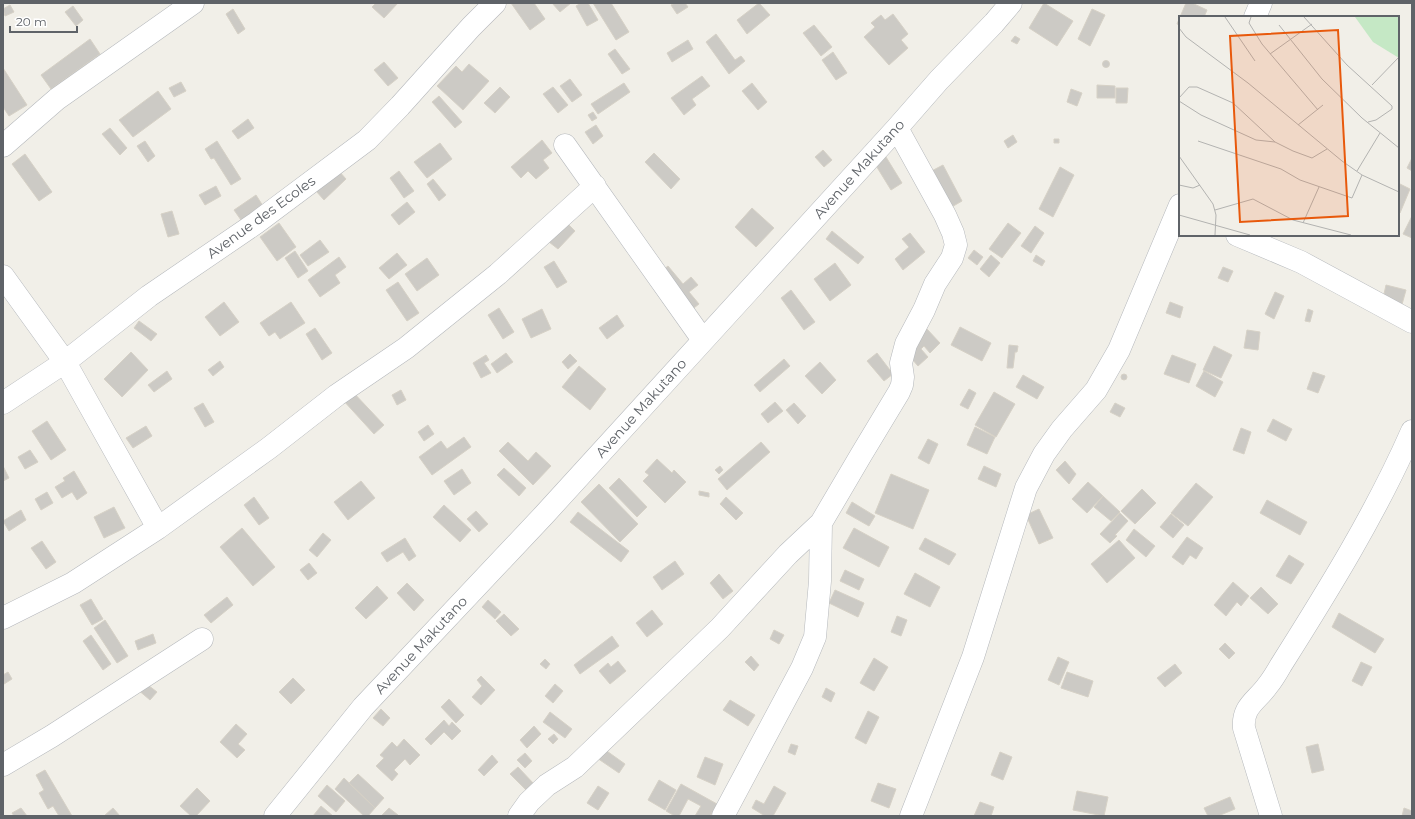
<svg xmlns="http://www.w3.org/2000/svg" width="1415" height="819" viewBox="0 0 1415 819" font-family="Montserrat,sans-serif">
<rect width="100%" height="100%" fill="#f1efe8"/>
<path fill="#cccac5" stroke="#d6d1c6" d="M376,3H398L384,18L372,7Z
M511,3H534L545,19L530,30Z
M552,3H571L560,12Z
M581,3H588L598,20L587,26L576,6Z
M593,3H611L629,32L616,40Z
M675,3H685L688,7L677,14L671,5Z
M759,3L770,15L747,34L737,20Z
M1044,3L1073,21L1057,46L1029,28Z
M1186,3H1192L1207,10L1204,17H1180V25L1177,24Z
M10,5L14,12L5,16L3,9Z
M73,6L83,20L76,26L65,12Z
M233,9L245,29L238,34L226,14Z
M1092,9L1105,15L1090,46L1078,39Z
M893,14L908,34L901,40L908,48L889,65L864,37L875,27L871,23L881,15L885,20Z
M814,25L832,47L821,56L803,33Z
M716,34L735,60L741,56L745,61L729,74L706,42Z
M1015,36L1020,39L1017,44L1011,41Z
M90,39L100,54L51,89L41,75Z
M688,40L693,49L672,62L667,53Z
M615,49L630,69L622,74L608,54Z
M833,52L847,73L836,80L822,60Z
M1102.5 64a3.5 3.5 0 1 1 7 0a3.5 3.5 0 1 1-7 0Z
M384,62L398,78L388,86L374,70Z
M469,64L489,81L463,110L437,86L456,66L462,72Z
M3,68L27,105L9,116L3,107Z
M702,76L710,86L692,99L696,105L684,115L671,98Z
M570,79L582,95L572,102L560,86Z
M181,82L186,91L174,97L169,88Z
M624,83L630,92L598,114L591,104Z
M752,83L767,102L758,110L742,91Z
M1097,85L1115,86V98H1097Z
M500,87L510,97L495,113L484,103Z
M553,87L568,105L558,113L543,94Z
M1116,88H1128L1127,103H1116Z
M1071,89L1082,93L1077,106L1067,102Z
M158,91L171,109L133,137L119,120Z
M439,96L462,122L455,128L432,102Z
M593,112L597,118L592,121L588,115Z
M248,119L254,128L238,139L232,131Z
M596,125L603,136L593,144L585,132Z
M110,128L127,148L120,155L102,134Z
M1013,135L1017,142L1008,148L1004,141Z
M1054,139H1059V143H1054Z
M542,140L552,153L543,160L549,168L536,179L528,171L521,178L511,167Z
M145,141L155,156L148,162L137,146Z
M217,141L241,179L231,185L214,158L211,159L205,149Z
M440,143L452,159L427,178L414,162Z
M823,150L832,160L824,167L815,157Z
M654,153L680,179L671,189L645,162Z
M25,154L52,192L39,201L12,164Z
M886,157L902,183L891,190L875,164Z
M1412,158V171L1407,168Z
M943,165L962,201L943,212L924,175Z
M1060,167L1074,175L1053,217L1039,209Z
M338,170L346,179L324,200L316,191Z
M399,171L414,191L404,198L390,178Z
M433,179L446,195L439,201L427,184Z
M1398,183L1410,189L1400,213L1398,212Z
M216,186L221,196L205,205L199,195Z
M256,195L263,206L241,220L234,210Z
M407,202L415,212L399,225L391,215Z
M752,208L774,228L756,247L735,227Z
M172,211L179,234L168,237L161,214Z
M1412,216V238L1403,234Z
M566,222L575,231L558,249L549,242Z
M279,223L296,247L277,261L260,237Z
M1008,223L1021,233L1002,258L989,249Z
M1035,226L1044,233L1031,253L1021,246Z
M832,231L864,257L858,264L826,239Z
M910,233L925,252L903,270L895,259L909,247L902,239Z
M320,240L329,252L308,266L300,255Z
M974,250L983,257L977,265L968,258Z
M295,251L308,271L298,278L285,258Z
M397,253L407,265L389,279L379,268Z
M991,255L1000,263L989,277L980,269Z
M1036,255L1045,261L1042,266L1033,261Z
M339,257L346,267L335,275L340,283L320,297L308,280Z
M427,258L439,275L417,291L405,274Z
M554,261L567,282L557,288L544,267Z
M835,263L851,285L830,301L814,279Z
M668,266L683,284L691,277L698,285L689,292L699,304L690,311L659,273Z
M1223,267L1233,271L1228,282L1218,278Z
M398,282L419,313L407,321L386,290Z
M1386,285L1406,290L1401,308L1382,303Z
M791,290L815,322L804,330L781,298Z
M1275,292L1284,296L1274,319L1265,314Z
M224,302L239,322L220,336L205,317Z
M291,302L305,323L280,339L275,332L269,336L260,323Z
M1170,302L1183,307L1180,318L1166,313Z
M499,308L514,332L503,339L488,315Z
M542,309L551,329L531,338L522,319Z
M1308,309L1313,311L1310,322L1305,321Z
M617,315L624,326L607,339L599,328Z
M139,321L157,334L151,341L134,328Z
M960,327L991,343L982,361L951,345Z
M315,328L332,353L322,360L306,334Z
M926,328L940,343L930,353L924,346L921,349L928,357L918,366L905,351Z
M1247,330L1260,332L1258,350L1244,348Z
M1009,345L1018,346L1017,352H1015L1013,368H1007Z
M1214,346L1232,355L1221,378L1203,370Z
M131,352L148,370L122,397L104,379Z
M506,353L513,362L497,373L491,364Z
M877,353L893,374L884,381L867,361Z
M570,354L577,361L568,369L562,362Z
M486,355L489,360L484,363L491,373L481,378L473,363Z
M1172,355L1196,364L1189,383L1164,374Z
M784,359L790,366L760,392L754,385Z
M220,361L224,367L213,376L208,370Z
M820,362L836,380L822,394L805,376Z
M579,366L606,389L590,410L562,387Z
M167,371L172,379L154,392L148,385Z
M1204,371L1223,382L1215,397L1196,386Z
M1313,372L1325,376L1318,393L1307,389Z
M1121 377a3 3 0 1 1 6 0a3 3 0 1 1-6 0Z
M1023,375L1044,387L1037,399L1016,387Z
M969,389L976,393L968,409L960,405Z
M351,390L384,425L374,434L342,399Z
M401,390L406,400L397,405L392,395Z
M994,392L1015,404L996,437L975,425Z
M775,402L783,411L768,423L761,414Z
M203,403L214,422L205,427L194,408Z
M794,403L806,416L798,424L786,410Z
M1115,403L1125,408L1120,417L1110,412Z
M1273,419L1292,429L1286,441L1267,431Z
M47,421L66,450L51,460L32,431Z
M428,425L434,434L424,441L418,432Z
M146,426L152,436L133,448L126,438Z
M975,427L995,437L987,454L967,445Z
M1241,428L1251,432L1244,454L1233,450Z
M464,437L471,447L432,475L419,457L441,441L447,449Z
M928,439L938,444L929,464L918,458Z
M508,442L528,461L536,452L551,466L533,485L499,451Z
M761,442L770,452L727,490L718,479Z
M30,450L38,462L25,469L18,457Z
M657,459L672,473L674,470L686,482L665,503L643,481L649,475L645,472Z
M1065,461L1076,474L1069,484L1056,470Z
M3,466L9,478L3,481Z
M720,466L723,470L719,474L715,470Z
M984,466L1001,474L996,487L978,479Z
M504,468L526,488L519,496L497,475Z
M462,469L471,483L454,495L444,481Z
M74,471L87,493L77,500L72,492L62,498L55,487L65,481L63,478Z
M891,474L929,490L913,529L875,513Z
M619,478L647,507L637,517L609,488Z
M361,481L375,498L348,520L334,502Z
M1088,482L1103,496L1087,513L1072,499Z
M1196,483L1213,497L1188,526L1171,513Z
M599,484L638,524L620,542L581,502Z
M1142,489L1156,503L1135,524L1121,511Z
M699,491L709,493V497L699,495Z
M47,492L53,503L41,510L35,499Z
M1103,496L1120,512L1111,521L1094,507Z
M254,497L269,518L259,525L244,505Z
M726,497L743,513L736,520L720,504Z
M1267,500L1307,522L1300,535L1260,513Z
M852,502L875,516L869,526L846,513Z
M444,505L471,530L460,542L433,517Z
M114,507L125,528L104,538L94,517Z
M1039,509L1053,538L1039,544L1026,515Z
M21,510L26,520L9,531L3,521Z
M476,511L488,524L479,532L467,519Z
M578,512L629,551L621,562L570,522Z
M1120,513L1128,521L1115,535L1117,536L1110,543L1100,534Z
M1171,514L1184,525L1173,538L1160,527Z
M242,528L275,567L253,586L220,547Z
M854,528L889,547L879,567L843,548Z
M1134,529L1155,546L1146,557L1126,540Z
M323,533L331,540L317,557L309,550Z
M1187,537L1203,548L1196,559L1190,555L1183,565L1172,557Z
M405,538L416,556L409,561L403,552L387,562L381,553Z
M925,538L956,554L949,565L919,549Z
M1119,540L1135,558L1107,583L1091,564Z
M42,541L56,562L46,569L31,548Z
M1289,555L1304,564L1291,584L1276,576Z
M675,561L684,574L662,590L653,577Z
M309,563L317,573L308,580L300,570Z
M845,570L864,579L859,590L840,581Z
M915,573L940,587L930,607L904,594Z
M719,574L733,591L723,599L710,583Z
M1233,582L1249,596L1241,606L1237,602L1226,616L1214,605Z
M407,583L424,600L414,611L397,593Z
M377,586L388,598L366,619L355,608Z
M1261,587L1278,604L1268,614L1250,598Z
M835,590L864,603L858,617L829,603Z
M227,597L233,605L211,623L204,615Z
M91,599L103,619L92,625L80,605Z
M488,600L501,612L495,619L482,607Z
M652,610L663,624L647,637L636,623Z
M1339,613L1384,639L1375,653L1332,627Z
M504,614L519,629L511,636L496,621Z
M897,616L907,620L901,636L891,632Z
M105,620L128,656L117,663L94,628Z
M774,630L784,635L779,644L770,639Z
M153,634L156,643L138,650L135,641Z
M91,635L111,664L103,670L83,641Z
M612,636L619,646L580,674L574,665Z
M1225,643L1235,653L1229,659L1219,649Z
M751,656L759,665L754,671L745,662Z
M1058,657L1069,662L1059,685L1048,680Z
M874,658L888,667L874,691L860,683Z
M545,659L550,664L546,669L540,664Z
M618,661L626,671L610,684L599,671L608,663L611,667Z
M1361,662L1372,667L1362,686L1352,681Z
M1175,664L1182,673L1165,687L1157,678Z
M8,672L12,679L4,684L3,675Z
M1067,672L1093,681L1088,697L1061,688Z
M481,676L495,690L481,705L472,697L482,686L477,680Z
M293,678L305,690L291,704L279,692Z
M144,682L157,692L150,700L137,689Z
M555,684L563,691L553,703L545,696Z
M826,688L835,693L831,702L822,697Z
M449,699L464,715L456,723L441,707Z
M730,700L755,715L748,726L723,710Z
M381,709L390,718L383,726L373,718Z
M868,711L879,717L866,744L855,738Z
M550,712L572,729L565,738L543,722Z
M444,720L449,726L452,722L461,731L452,740L444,732L431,745L425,739Z
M236,724L247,734L238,744L245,750L237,758L220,742Z
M534,726L541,734L527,748L520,740Z
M554,734L558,739L553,744L548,739Z
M404,739L420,755L410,765L405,759L394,770L398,774L392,781L376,766L384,758L380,755L392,742L397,747Z
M791,744L798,746L795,755L788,752Z
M1318,744L1324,770L1312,773L1306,747Z
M604,749L625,764L619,773L597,758Z
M1000,752L1012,757L1003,780L991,775Z
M525,753L532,761L525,768L517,760Z
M492,755L498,762L484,776L478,770Z
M705,757L723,764L715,785L697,777Z
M518,767L534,784L527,791L510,774Z
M45,770L72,816H59L53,806L48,809L39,793L44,790L36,775Z
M358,774L384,798L375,808L349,783Z
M344,778L375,808L368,816H364L335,789Z
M659,780L676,790L665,810L648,800Z
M878,783L896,789L889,808L871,801Z
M681,784L717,804L710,816H695L701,806L688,799L679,816H675L666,811Z
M327,785L345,801L336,812L318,796Z
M598,786L609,793L598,810L587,803Z
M774,786L786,793L773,816H765L752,808L756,800L764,804Z
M197,788L210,801L196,816H191L180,806Z
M1077,791L1108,797L1104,816L1073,810Z
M1230,797L1235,809L1218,816H1208L1204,808Z
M980,802L994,807L991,816H974Z
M321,806L333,816H313Z
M21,808L27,816H14L12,813Z
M113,808L120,816H104Z
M389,808L398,815L397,816H381Z
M1404,808L1412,811V816H1402Z"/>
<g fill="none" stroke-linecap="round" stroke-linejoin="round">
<defs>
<path id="minor" d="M1255,17L1261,3
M565,145L703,340
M3,146L57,99L193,3
M1237,235L1301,262L1412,322
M3,276L65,362L158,528
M3,403L65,362L149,296L256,223L367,140L400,106L471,27L495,3
M3,618L73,583L158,528L269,448L337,395L406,348L498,274L595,186
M3,765L52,736L202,639
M275,816L363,707L544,515L897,128L939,80L994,23L1011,3
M519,816L529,802L547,785L575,767L720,628L788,554L821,523L861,455L899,392L902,385L903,377L901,363L906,344L924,310L935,284L952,258L956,245L953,233L945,215L897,128
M723,816L802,668L815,637L820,581L821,523
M911,816L973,657L1026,488L1044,454L1062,429L1096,390L1119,350L1180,205
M1271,816L1244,728C1242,706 1257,701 1268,685C1273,679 1277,672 1281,665C1329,589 1376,513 1412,431"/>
</defs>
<use href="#minor" stroke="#b5b8bc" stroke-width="23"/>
<use href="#minor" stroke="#fff" stroke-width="22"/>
</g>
<g text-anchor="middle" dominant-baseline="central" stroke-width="3" stroke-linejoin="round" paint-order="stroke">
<g font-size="14" fill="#5f6368" stroke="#fff">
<text transform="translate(859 169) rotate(-48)">Avenue Makutano</text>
<text transform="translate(261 217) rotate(-36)">Avenue des Ecoles</text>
<text transform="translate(641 408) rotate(-48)">Avenue Makutano</text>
<text transform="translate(421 645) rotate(-47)">Avenue Makutano</text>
</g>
</g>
<g transform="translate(1179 16)">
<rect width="220" height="220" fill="#f1efe8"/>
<path d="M176,1H220V42L194,26Z" fill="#c5e8c5"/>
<path fill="none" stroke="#b3b3b1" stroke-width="1" d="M46,1L76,45M72,1L70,7L83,28L139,94M125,1L168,49L213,90V93L197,104L189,106M100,9L143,63L183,102L220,132M0,12L7,21L69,67L163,145L183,159L220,176M91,38L133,8M193,69L220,41M0,82L10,71H18L54,87L96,126L114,135L133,142L148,133M0,85L22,99L77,124L96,126M119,109L144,89M19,125L102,153L121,164L173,182L183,159M0,140L34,188L37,199L36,219M178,155L201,117M0,169L14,172L21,169M36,194L74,183L114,204L172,219M0,199L71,219M124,207L140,171"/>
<path fill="#e8590c" fill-opacity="0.15" stroke="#e8590c" stroke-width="2" d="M159,14L169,200L61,206L51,20Z"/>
<rect width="220" height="220" fill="none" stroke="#5f6368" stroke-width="2"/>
</g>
<rect width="1415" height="819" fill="none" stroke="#5f6368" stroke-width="8"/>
<path d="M10 26v6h67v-6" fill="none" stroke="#5f6368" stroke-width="2"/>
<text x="16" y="26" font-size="12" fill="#5f6368" stroke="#ffffff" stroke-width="3" paint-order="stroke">20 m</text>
</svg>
